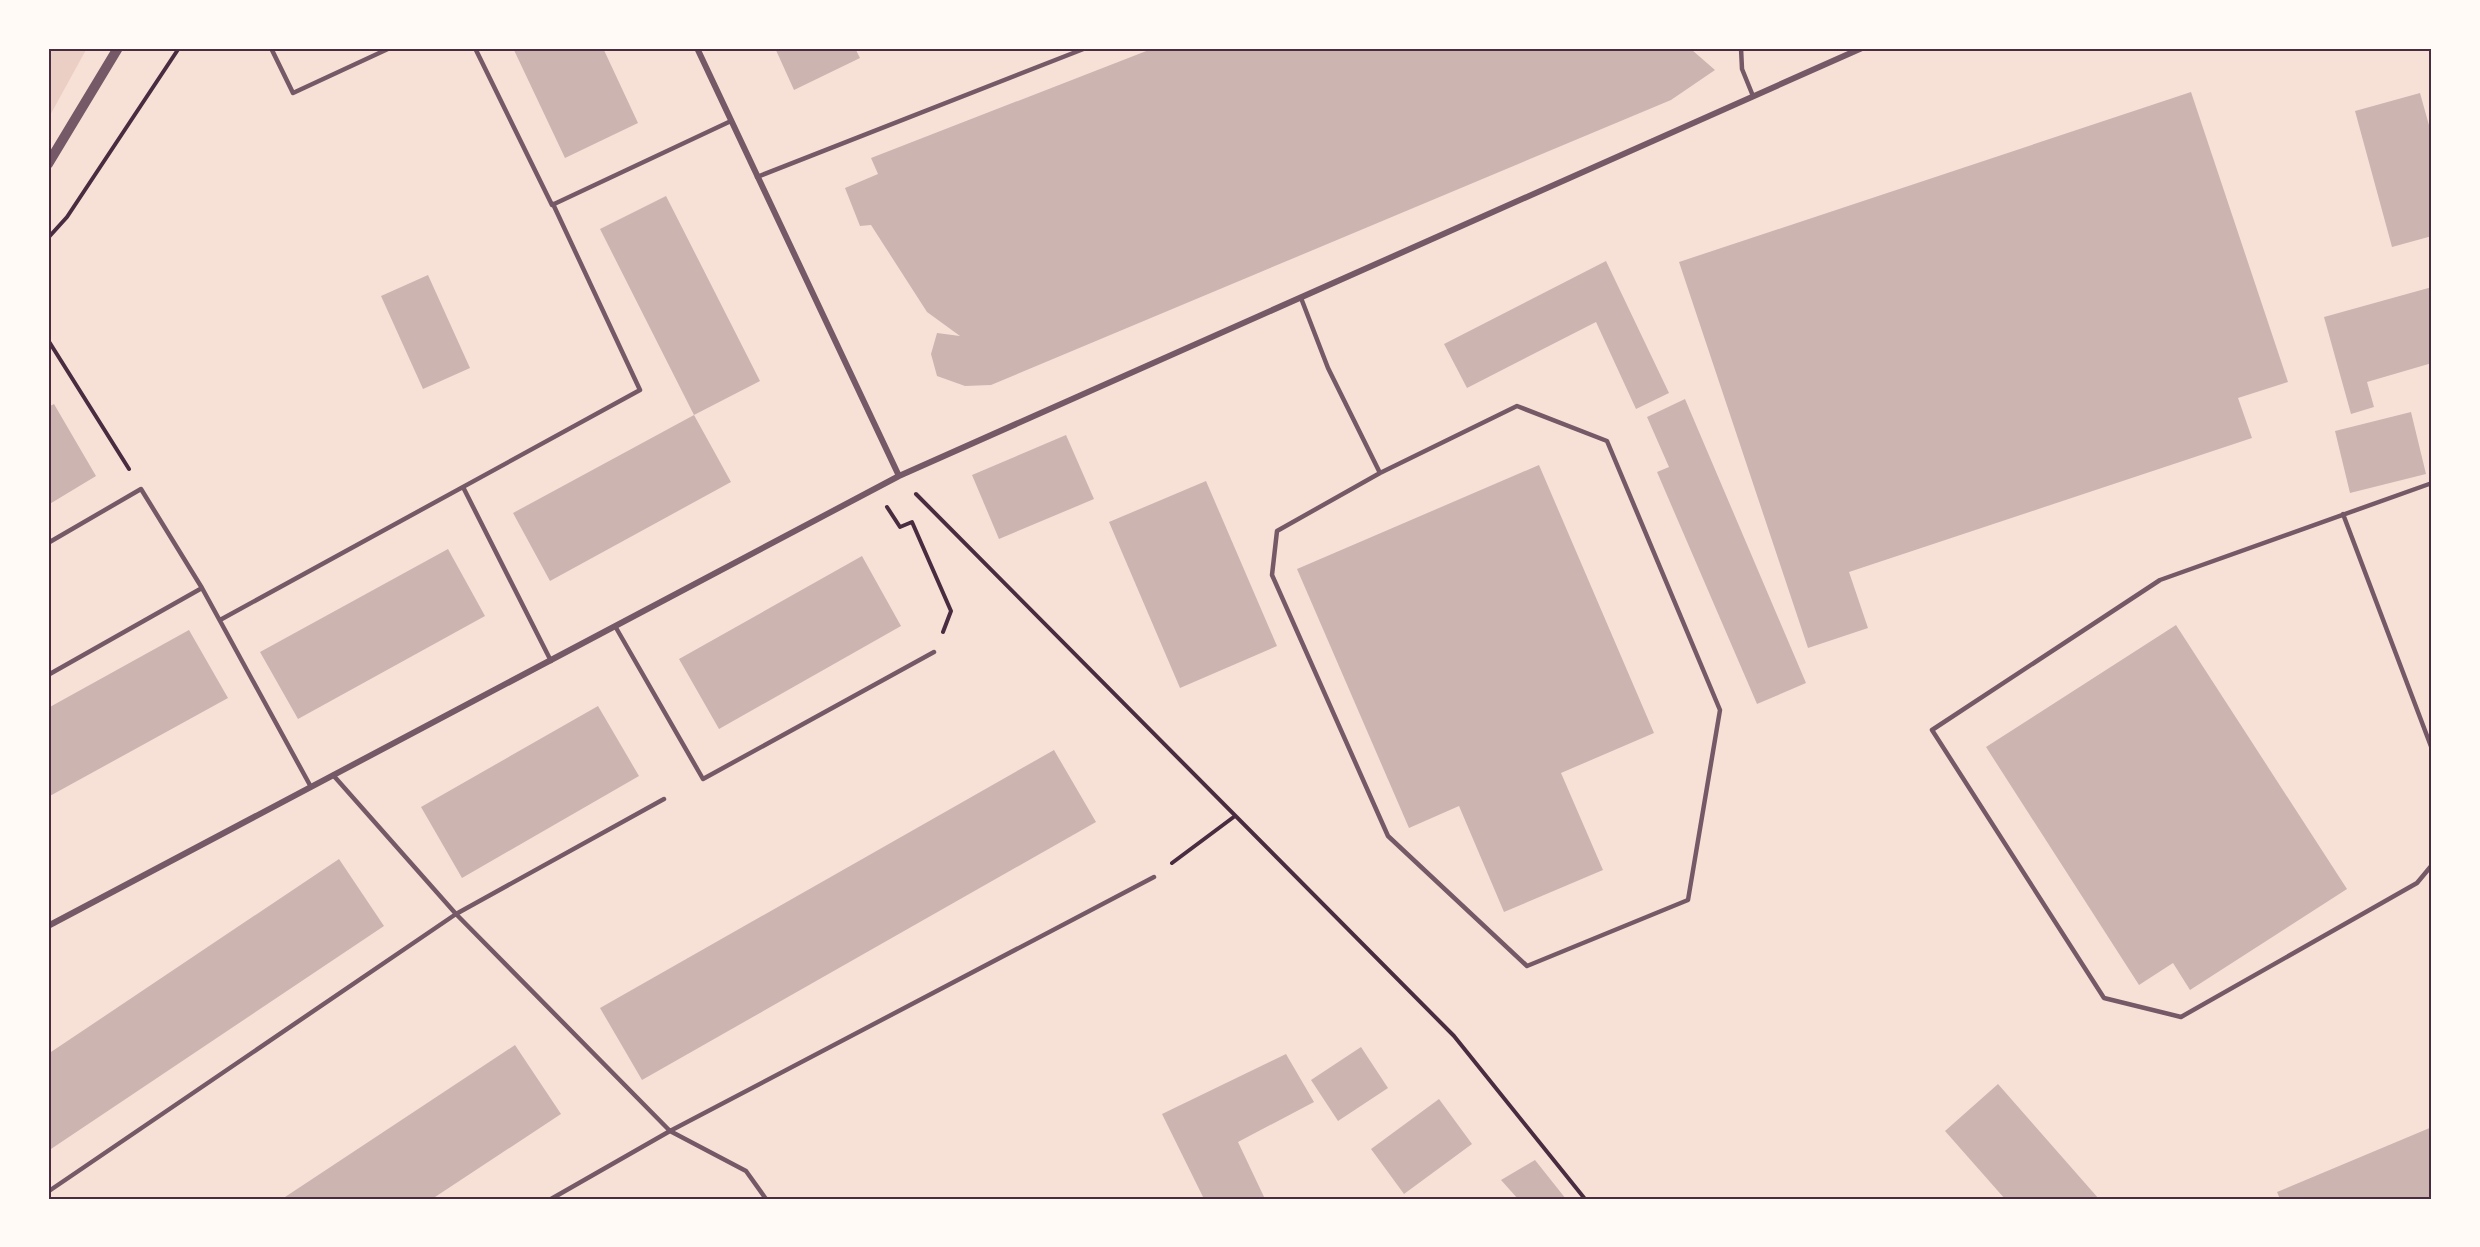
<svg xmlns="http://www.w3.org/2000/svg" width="2480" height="1247" viewBox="0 0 2480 1247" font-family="'Source Sans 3',sans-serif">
<rect width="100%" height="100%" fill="#f7e1d7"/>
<path fill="#ebcfc5" d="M48,48H87L48,119Z"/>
<path fill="#ccb4b1" d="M513,48H603L638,123L565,158Z
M775,48H855L860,58L794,90Z
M1154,48H1693L1692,50L1715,70L1671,100L991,385L965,386L937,376L931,354L937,333L960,336L927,312L871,225L860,226L845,188L878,174L871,158Z
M2191,92L2288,382L2238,398L2252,438L1849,572L1868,628L1808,648L1679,262Z
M2420,93L2432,136V236L2392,247L2355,111Z
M666,196L760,381L694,415L731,482L550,581L513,513L694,415L600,229Z
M1606,261L1669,393L1636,409L1596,322L1467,388L1444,344Z
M428,275L470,368L423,389L381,296Z
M2432,287V363L2367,382L2374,407L2351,414L2324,317Z
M1685,399L1806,683L1757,704L1657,472L1669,467L1647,417Z
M54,404L96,476L48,505V407Z
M2411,412L2426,474L2350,493L2335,431Z
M1066,435L1094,499L999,539L972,475Z
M1539,465L1654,733L1561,773L1603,870L1504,912L1459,806L1409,828L1297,569Z
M1206,481L1277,646L1180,688L1109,522Z
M448,549L485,616L298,719L260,652Z
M862,556L901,626L719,729L679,659Z
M2176,625L2347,889L2190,990L2173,963L2139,985L1986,747Z
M189,630L228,698L48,797V708Z
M598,706L639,776L462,878L421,807Z
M1054,750L1096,822L642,1080L600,1008Z
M339,859L384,926L48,1151V1054Z
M515,1045L561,1114L432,1199H282Z
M1361,1047L1388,1088L1338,1121L1311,1080Z
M1286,1054L1314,1102L1238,1142L1265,1199H1204L1162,1114Z
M1998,1084L2099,1199H2005L1945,1131Z
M1439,1099L1472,1144L1404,1194L1371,1149Z
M2432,1127V1199H2280L2277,1192Z
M1535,1160L1566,1199H1518L1501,1180Z"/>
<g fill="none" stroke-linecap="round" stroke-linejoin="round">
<path stroke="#4a2c40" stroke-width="4" d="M48,238L67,217L179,48
M48,340L129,469
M916,494L1454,1036L1585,1199
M887,507L900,527L912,522L951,611L943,632
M1172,863L1235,816"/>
<path stroke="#755966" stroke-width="4.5" d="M271,48L293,93L390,48
M475,48L552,205L731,121
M1741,48L1742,69L1753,96
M757,177L1086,48
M1301,298L1328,368L1380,473
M1517,406L1607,441L1720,710L1688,900L1527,966L1388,836L1272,575L1277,531L1380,473Z
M2432,483L2160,580L1932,730L2104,998L2181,1017L2417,883L2432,865
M463,487L551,661
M2343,514L2432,749
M48,543L141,489L202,588L311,787
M220,620L640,390L553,204
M615,626L703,779L934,652
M48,675L202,588
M333,775L456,914L670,1131L746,1171L766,1199
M49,1191L456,914L664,799
M551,1199L670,1131L1154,877"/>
<path stroke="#755966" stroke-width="6" d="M697,48L899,476
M48,926L899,476L1862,48"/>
<path stroke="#755966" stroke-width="10" d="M48,164L118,48"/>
</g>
<rect width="2480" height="1247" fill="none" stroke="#fffaf5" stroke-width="99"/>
<rect x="50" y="50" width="2380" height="1148" fill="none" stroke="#4a2c40" stroke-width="2"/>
</svg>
